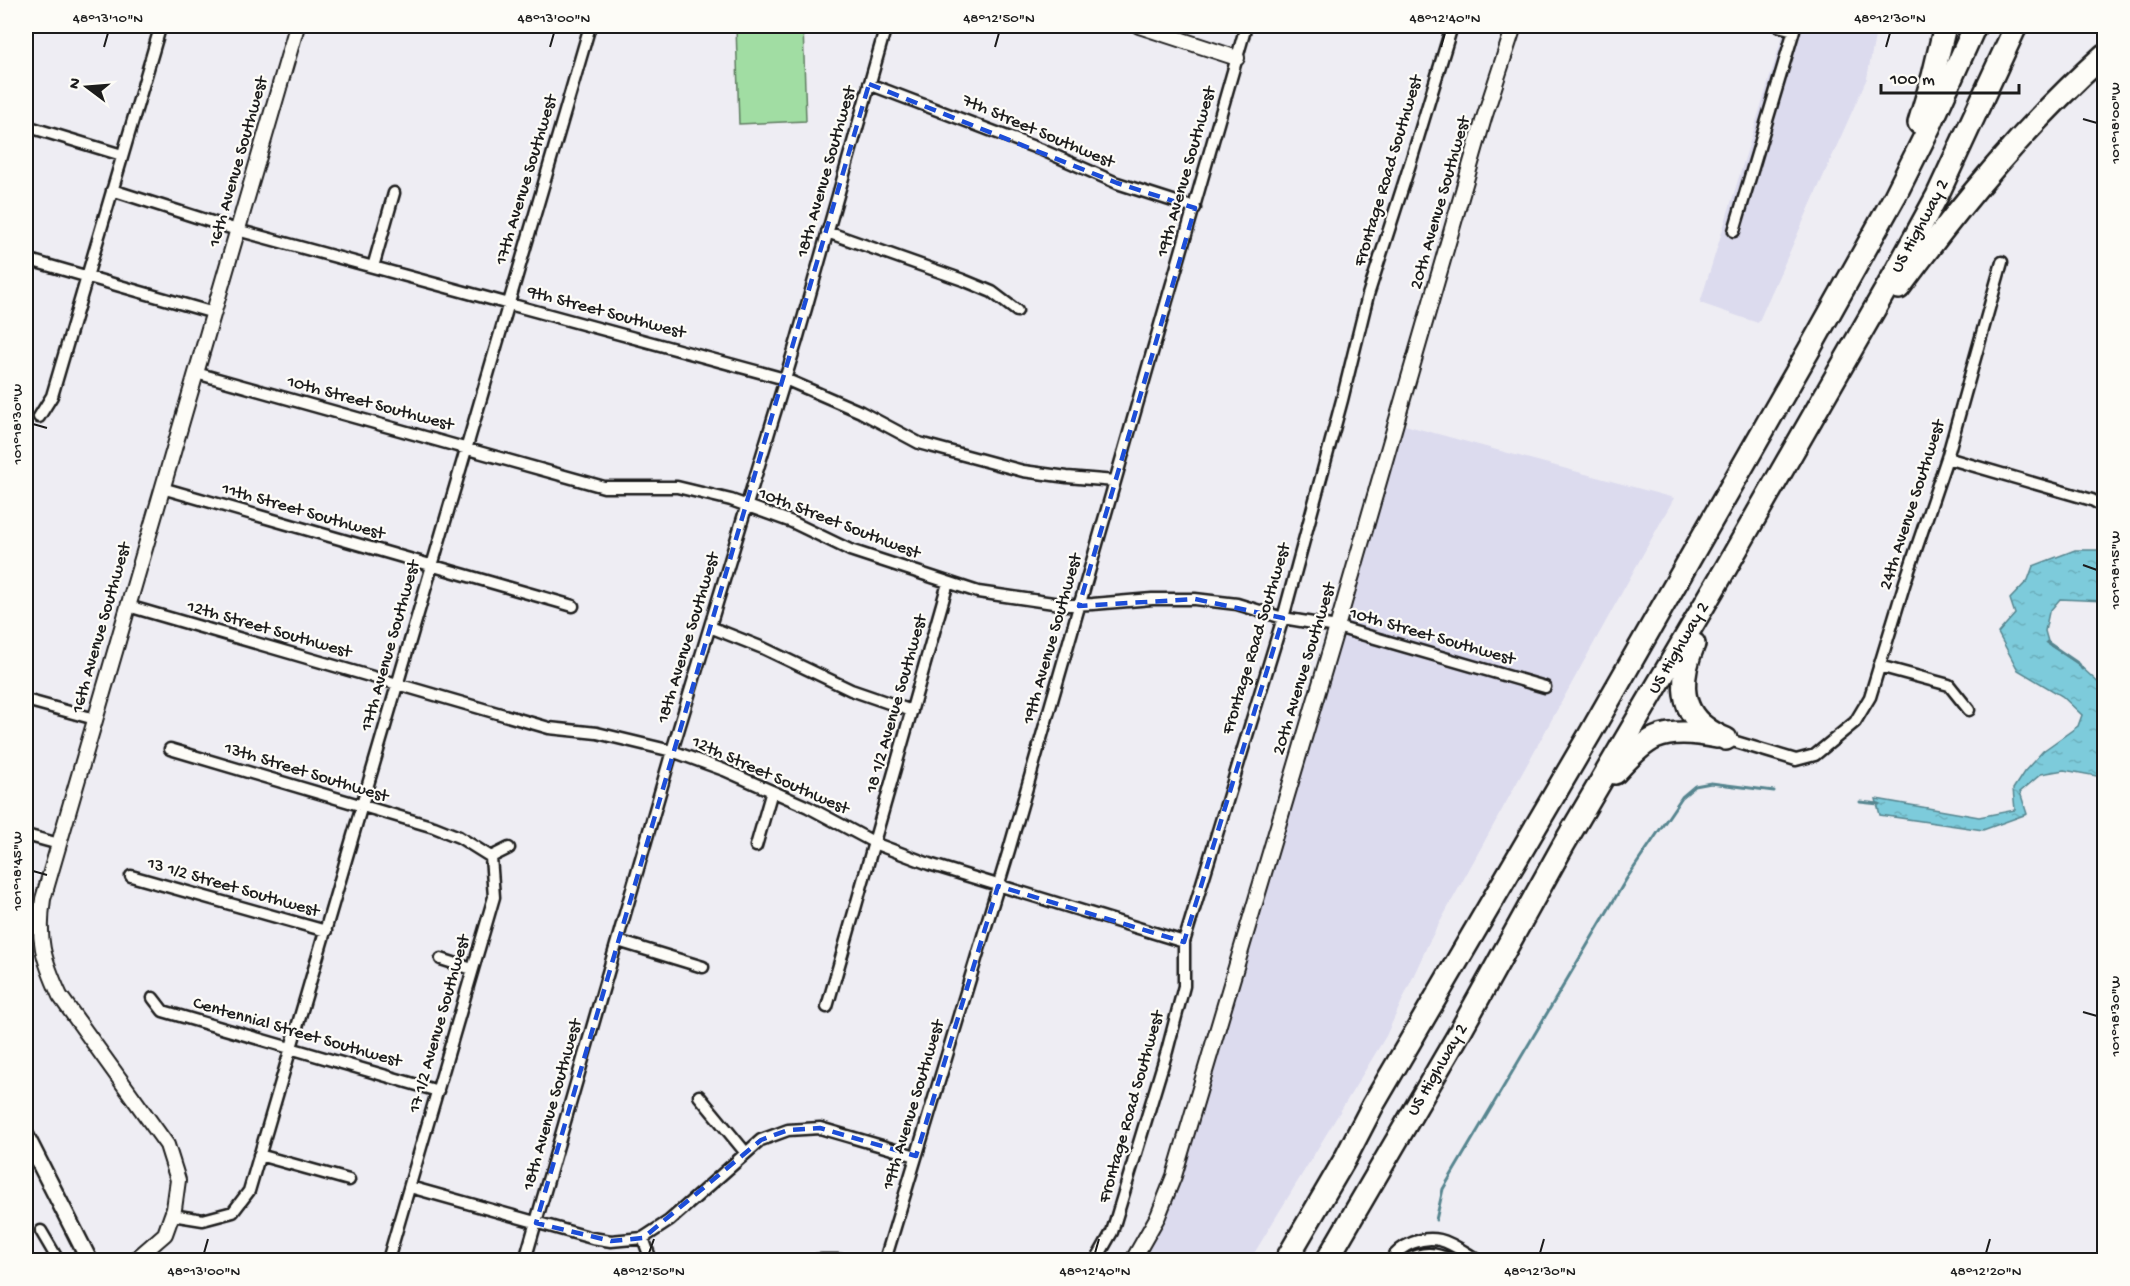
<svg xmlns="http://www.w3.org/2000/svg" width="2130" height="1286" viewBox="0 0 2130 1286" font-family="'Gochi Hand',sans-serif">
<defs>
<pattern id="water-ripples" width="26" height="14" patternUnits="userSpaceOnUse" patternTransform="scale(1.5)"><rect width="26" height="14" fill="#7dcbdb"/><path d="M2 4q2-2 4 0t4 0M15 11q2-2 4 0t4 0" fill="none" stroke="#6baebb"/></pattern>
</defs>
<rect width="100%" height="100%" fill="#eeedf3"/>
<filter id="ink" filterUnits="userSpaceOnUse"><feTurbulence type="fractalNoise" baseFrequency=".0167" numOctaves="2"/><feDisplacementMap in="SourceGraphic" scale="12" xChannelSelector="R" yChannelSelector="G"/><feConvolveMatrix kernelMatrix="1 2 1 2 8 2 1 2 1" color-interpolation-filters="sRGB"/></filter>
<g filter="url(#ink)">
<path fill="#dcdbee" d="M1751,26H1877L1867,78L1758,323L1700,303L1783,35Z
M1397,423L1674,498L1429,942L1386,1036L1250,1260H1136L1158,1220Z"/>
<path fill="#a1dda3" stroke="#5e7c60" stroke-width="1.5" d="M736,26H803L806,121L739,124Z"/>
<path fill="url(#water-ripples)" stroke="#56858f" stroke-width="1.5" d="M2075,550H2104V601L2060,599L2049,612L2045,631L2049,645L2077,663L2104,688V772L2102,777L2064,770L2041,774L2020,792L2027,814L1983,830L1880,815L1876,799L1979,817L2015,810L2013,789L2024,772L2043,751L2078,726L2082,715L2062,696L2018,670L1998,633L2015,614L2010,599L2028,580L2033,566Z"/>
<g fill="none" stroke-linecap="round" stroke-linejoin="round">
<path stroke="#56858f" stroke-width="3" d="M2047,642L2079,664L2082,669
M1860,802L1879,804
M1436,1220L1443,1189L1627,878L1682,797L1695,786L1711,783L1774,791"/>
<defs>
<path id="minor" d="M869,84L1042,150L1117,183L1195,208
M26,126L122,155
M112,190L237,230L785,379L861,412L919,443L1023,471L1067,477L1115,481
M1734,231L1794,30L1778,26
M827,232L963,280L992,292L1017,311
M26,259L214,313
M373,267L394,193
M196,373L604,487H677L731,500L792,522L850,550L978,592L1067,605L1093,604L1152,599H1195L1237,604L1283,618L1337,627L1545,687
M39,417L52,396L160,28L152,26
M1947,458L2092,500L2104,507
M162,488L573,606
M128,606L549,728L597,733L672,751L724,770L808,807L879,845L929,864L1184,942
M710,627L763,648L851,690L912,711
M1879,666L1949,685L1969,710
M26,700L95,719
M1726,739L1796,760L1815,755L1855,722L1870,697L1905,582L1947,458L2002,262
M170,749L434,827L459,837L491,857L494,897L388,1260
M26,835L59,844
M756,846L772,791
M491,857L509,848
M131,876L326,931
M618,941L703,967
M441,959L472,969
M153,998L163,1011L438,1091
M827,1007L948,583
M699,1096L746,1153
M259,1155L349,1180
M410,1187L592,1238L611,1241L643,1238L669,1221L761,1140L788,1130L820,1128L916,1156
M172,1215L203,1220L233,1212L249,1191L590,26
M41,1231L58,1260
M643,1238L651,1260
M525,1260L672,751L797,340L886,26
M817,1260H841
M885,1260L1009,850L1246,26
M1096,1260L1112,1232L1167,1051L1184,986V942L1283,618L1342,400L1368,295L1411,161L1452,26
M1391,1260C1400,1245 1422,1236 1440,1240C1453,1243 1467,1254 1478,1260
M1408,1260C1423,1251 1436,1253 1450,1260"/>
<path id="tertiary" d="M1139,26L1237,58
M135,1260L165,1234L174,1209L178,1180L167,1145L60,996C43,959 37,939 43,899L297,26
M1133,1260L1158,1216L1174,1176L1337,627L1484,118L1514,26"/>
<path id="secondary" d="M26,1136L89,1260"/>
<g id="motorway">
<path d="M1919,123L1933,76L1945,26"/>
<path d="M1899,288C1961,204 2026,125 2104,55"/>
<path d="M1694,644C1682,672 1677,707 1705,727C1711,732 1719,736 1726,739"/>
<path d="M1615,773C1624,763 1642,744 1655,738C1673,730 1698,733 1717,737"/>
<path d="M1286,1260L1345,1159L1373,1105L1591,732L1809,350L1895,196L1930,126L1975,26"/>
<path id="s1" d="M1327,1260L1457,1037L1564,844L1726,568L1894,275L1937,196L2016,26"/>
</g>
</defs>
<use href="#minor" stroke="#1c1c1c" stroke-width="15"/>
<use href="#tertiary" stroke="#1c1c1c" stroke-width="18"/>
<use href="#secondary" stroke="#1c1c1c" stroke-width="20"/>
<use href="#motorway" stroke="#1c1c1c" stroke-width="26"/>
<use href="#minor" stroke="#fdfcf7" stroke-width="10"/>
<use href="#tertiary" stroke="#fdfcf7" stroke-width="14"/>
<use href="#secondary" stroke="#fdfcf7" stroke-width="15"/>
<use href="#motorway" stroke="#fdfcf7" stroke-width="21"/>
</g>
</g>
<path fill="none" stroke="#1d4ed8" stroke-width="4.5" stroke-dasharray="12 8" stroke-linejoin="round" d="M869,84L1117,183L1195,208L1079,606L1195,599L1283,618L1184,942L998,886L916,1156L820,1128L788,1130L761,1140L643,1238L611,1241L536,1223Z"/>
<path fill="none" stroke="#1c1c1c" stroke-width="2" d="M104,47L108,33M550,47L554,33M995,47L999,33M1441,47L1445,33M1886,47L1890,33M2083,119L2097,123M33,424L47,428M2083,565L2097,570M33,871L47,875M2083,1012L2097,1016M204,1253L208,1239M649,1253L654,1239M1095,1253L1099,1239M1540,1253L1544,1239M1986,1253L1990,1239"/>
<g text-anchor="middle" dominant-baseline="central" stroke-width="4.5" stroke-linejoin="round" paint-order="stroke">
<g font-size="18" fill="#1c1c1c" stroke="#fdfcf7">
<text transform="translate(1038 132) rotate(23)">7th Street Southwest</text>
<text transform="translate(239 162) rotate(-74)">16th Avenue Southwest</text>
<text transform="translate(1389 171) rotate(-73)">Frontage Road Southwest</text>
<text transform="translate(827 172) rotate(-74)">18th Avenue Southwest</text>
<text transform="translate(1187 172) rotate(-74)">19th Avenue Southwest</text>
<text transform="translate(527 180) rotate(-73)">17th Avenue Southwest</text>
<text transform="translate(1441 203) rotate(-74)">20th Avenue Southwest</text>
<text stroke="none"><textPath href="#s1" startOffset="1192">US Highway 2</textPath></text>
<text transform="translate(606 313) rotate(15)">9th Street Southwest</text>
<text transform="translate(370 404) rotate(15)">10th Street Southwest</text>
<text transform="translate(1913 505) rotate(-72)">24th Avenue Southwest</text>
<text transform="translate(303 512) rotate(16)">11th Street Southwest</text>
<text transform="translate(839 524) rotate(21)">10th Street Southwest</text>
<text transform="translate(102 628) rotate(-74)">16th Avenue Southwest</text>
<text transform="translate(269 630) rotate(16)">12th Street Southwest</text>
<text transform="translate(1432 637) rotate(16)">10th Street Southwest</text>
<text transform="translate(689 638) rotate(-73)">18th Avenue Southwest</text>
<text transform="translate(1053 639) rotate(-74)">19th Avenue Southwest</text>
<text transform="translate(1257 639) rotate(-73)">Frontage Road Southwest</text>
<text transform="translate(391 646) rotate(-74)">17th Avenue Southwest</text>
<text stroke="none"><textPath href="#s1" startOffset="706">US Highway 2</textPath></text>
<text transform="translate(1305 669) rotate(-73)">20th Avenue Southwest</text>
<text transform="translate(897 704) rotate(-74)">18 1/2 Avenue Southwest</text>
<text transform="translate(306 773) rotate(17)">13th Street Southwest</text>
<text transform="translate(770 776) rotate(24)">12th Street Southwest</text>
<text transform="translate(233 888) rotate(16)">13 1/2 Street Southwest</text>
<text transform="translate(440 1024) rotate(-74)">17 1/2 Avenue Southwest</text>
<text transform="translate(297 1033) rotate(16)">Centennial Street Southwest</text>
<text stroke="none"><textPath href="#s1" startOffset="220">US Highway 2</textPath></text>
<text transform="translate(553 1105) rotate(-74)">18th Avenue Southwest</text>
<text transform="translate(914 1105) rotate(-73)">19th Avenue Southwest</text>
<text transform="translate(1132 1107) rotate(-74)">Frontage Road Southwest</text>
</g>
</g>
<rect width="2130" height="1286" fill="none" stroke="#fdfcf7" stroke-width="66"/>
<g transform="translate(87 87) rotate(286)" stroke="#fdfcf7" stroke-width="4.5" paint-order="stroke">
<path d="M0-4.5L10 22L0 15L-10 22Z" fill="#1c1c1c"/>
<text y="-9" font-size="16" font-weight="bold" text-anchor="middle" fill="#1c1c1c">N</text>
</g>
<path d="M1881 84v9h138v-9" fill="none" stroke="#1c1c1c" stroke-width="3"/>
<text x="1890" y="84" font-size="18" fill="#1c1c1c" stroke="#fdfcf7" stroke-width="4.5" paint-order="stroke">100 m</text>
<rect x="33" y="33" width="2064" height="1220" fill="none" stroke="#1c1c1c" stroke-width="2"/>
<g font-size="15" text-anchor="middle" fill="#1c1c1c">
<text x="108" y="22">48°13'10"N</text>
<text x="554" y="22">48°13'00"N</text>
<text x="999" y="22">48°12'50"N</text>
<text x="1445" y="22">48°12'40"N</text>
<text x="1890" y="22">48°12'30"N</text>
<text transform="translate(2114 123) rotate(-90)" y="5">101°18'00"W</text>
<text transform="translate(16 424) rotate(-90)" y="5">101°18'30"W</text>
<text transform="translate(2114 570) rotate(-90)" y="5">101°18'15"W</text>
<text transform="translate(16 871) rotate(-90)" y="5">101°18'45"W</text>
<text transform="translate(2114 1016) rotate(-90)" y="5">101°18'30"W</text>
<text x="204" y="1275">48°13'00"N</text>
<text x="649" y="1275">48°12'50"N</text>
<text x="1095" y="1275">48°12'40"N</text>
<text x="1540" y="1275">48°12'30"N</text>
<text x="1986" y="1275">48°12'20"N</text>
</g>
</svg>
